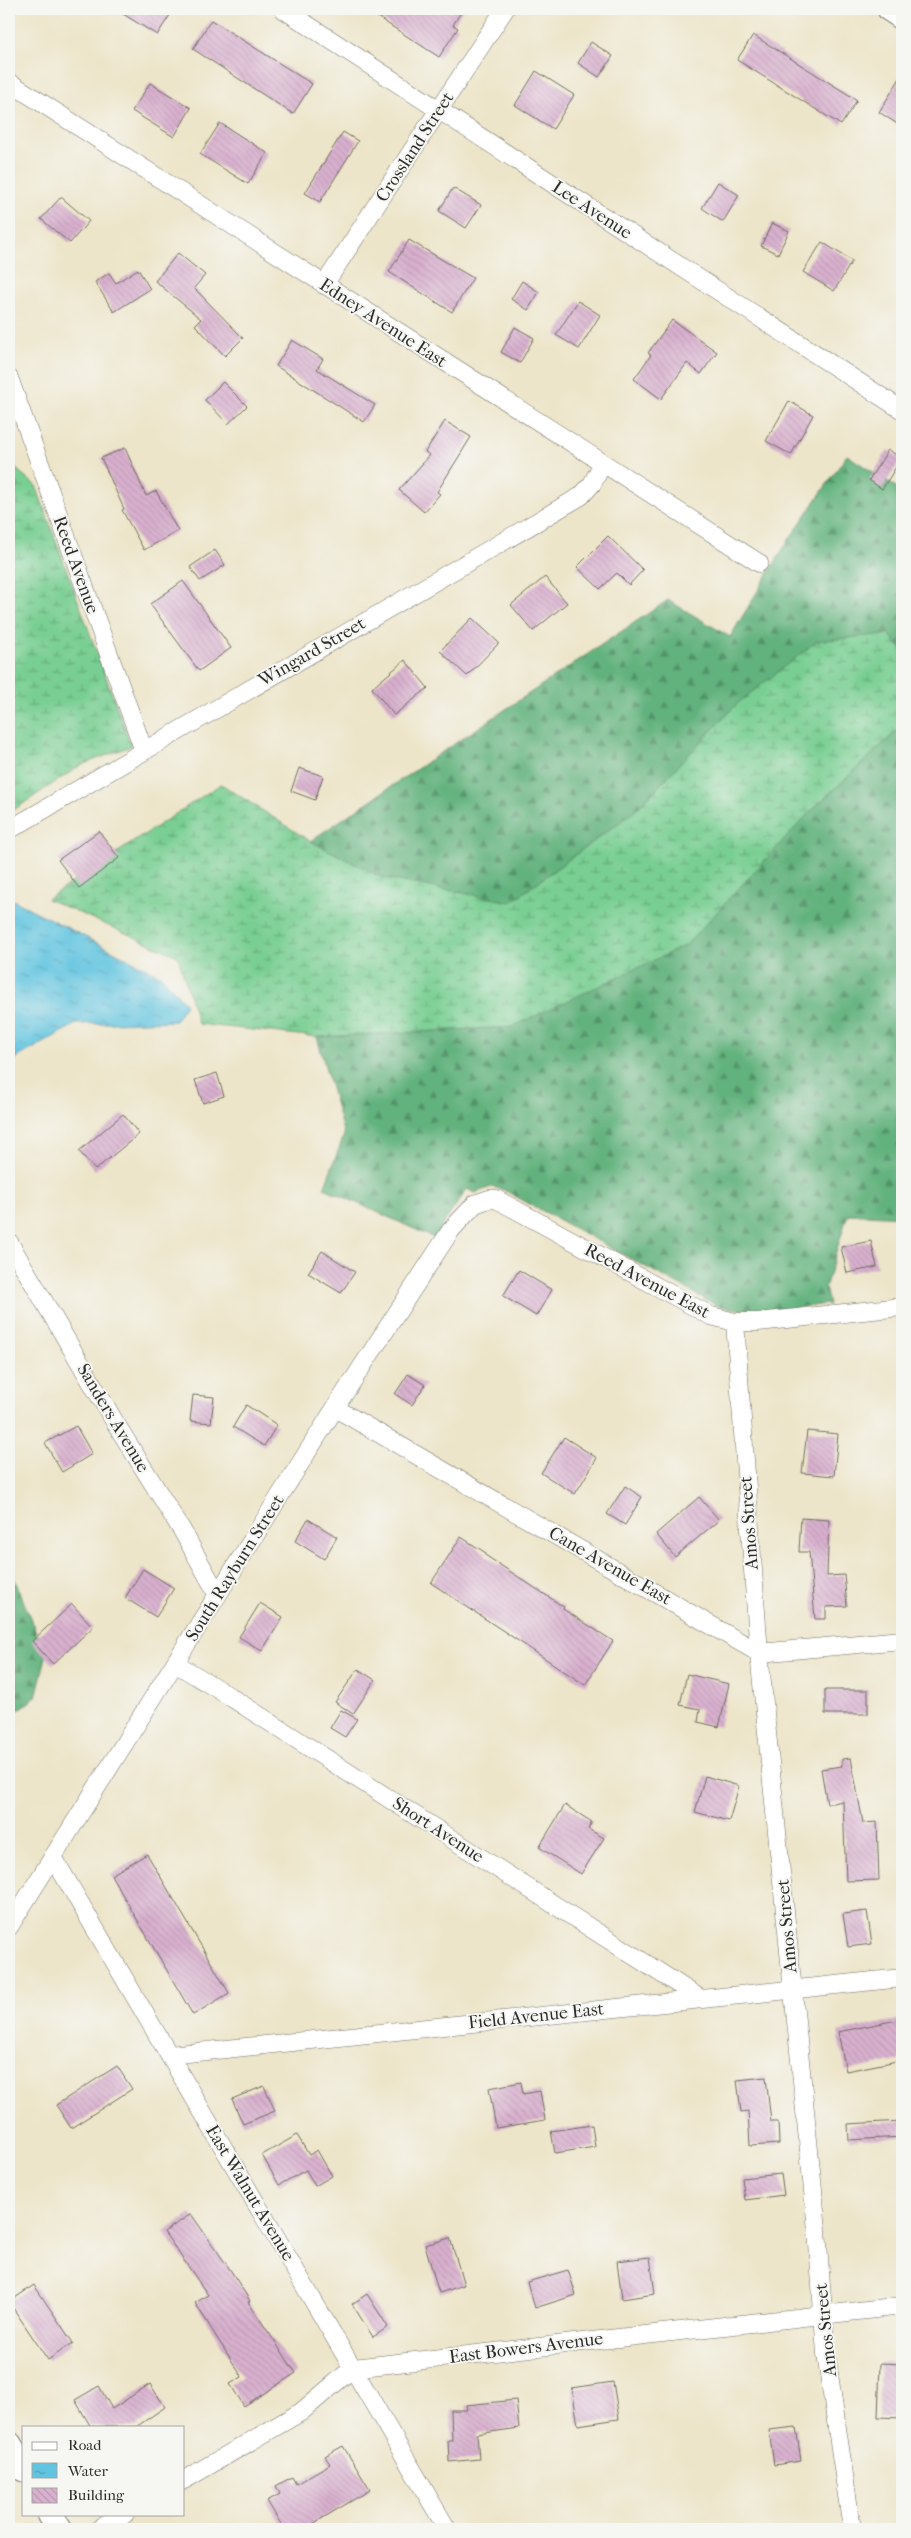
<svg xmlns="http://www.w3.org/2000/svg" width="911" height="2538" viewBox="0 0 911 2538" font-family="'IM FELL French Canon',serif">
<defs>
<pattern id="forest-firs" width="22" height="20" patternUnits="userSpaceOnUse" patternTransform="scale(1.25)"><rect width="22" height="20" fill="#62b27d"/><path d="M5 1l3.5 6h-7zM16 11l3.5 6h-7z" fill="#519167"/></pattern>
<pattern id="wetland-marsh" width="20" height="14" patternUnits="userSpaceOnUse" patternTransform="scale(1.25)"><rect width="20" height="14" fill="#79cf93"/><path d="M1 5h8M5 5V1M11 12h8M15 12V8" fill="none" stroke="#63a878"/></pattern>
<pattern id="water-ripples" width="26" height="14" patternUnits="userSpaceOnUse" patternTransform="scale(1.25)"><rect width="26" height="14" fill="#61c4e0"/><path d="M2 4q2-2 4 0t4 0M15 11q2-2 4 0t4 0" fill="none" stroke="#509fb6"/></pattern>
<pattern id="building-back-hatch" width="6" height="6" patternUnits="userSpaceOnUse" patternTransform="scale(1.25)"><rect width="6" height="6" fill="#d9b1cf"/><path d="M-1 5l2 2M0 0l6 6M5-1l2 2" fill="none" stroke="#ba98b2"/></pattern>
</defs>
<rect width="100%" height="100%" fill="#f6f6f2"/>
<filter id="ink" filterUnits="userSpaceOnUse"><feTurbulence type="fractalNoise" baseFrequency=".02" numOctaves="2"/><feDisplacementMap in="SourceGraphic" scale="10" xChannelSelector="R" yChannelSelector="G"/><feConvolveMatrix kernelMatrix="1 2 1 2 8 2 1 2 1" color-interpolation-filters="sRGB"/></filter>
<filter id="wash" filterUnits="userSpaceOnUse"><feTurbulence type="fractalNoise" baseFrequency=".0096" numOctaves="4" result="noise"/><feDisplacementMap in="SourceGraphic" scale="20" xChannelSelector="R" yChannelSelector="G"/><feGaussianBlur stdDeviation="1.12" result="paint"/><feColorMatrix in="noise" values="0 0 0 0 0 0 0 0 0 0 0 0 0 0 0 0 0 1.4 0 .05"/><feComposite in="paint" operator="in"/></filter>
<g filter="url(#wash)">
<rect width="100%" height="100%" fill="#ede5c9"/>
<path fill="url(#forest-firs)" stroke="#466e54" d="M847,455L902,491V650L889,634L738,703L635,811L511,902L383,878L310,841L668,600L730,637L786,544Z
M902,726V1217L848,1214L825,1288L829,1304C790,1308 753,1315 716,1305L502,1189L491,1187L475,1193L467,1189L434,1238L324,1188L344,1135L317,1037L512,1027L810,812Z
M9,1565L46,1657L36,1697L9,1717Z"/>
<path fill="url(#wetland-marsh)" stroke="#527d5f" d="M9,463L36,486L131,746L81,765L9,813Z
M889,634L902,650V726L810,812L686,945L512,1027L317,1037L198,1024L178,956L47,899L221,784L310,841L383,878L511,902L635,811L738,703L817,641Z"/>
<path fill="url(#water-ripples)" stroke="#467886" d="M9,898L160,975L186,1004L175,1021L76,1024L18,1057L9,1065Z"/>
<g id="blocks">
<path fill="url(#building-back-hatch)" d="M115,9H174L157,35Z
M365,9H463L453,25L458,28L439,57Z
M211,20L312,84L293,114L193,49Z
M753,35L857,100L841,125L737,60Z
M591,42L613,56L599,77L578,63Z
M536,71L574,95L553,129L515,105Z
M902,75V127L879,112Z
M150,83L191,108L174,137L132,111Z
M220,123L267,153L248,184L200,154Z
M343,132L358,141L320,202L305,193Z
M718,182L739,195L723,222L702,208Z
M453,188L481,205L466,228L439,211Z
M61,197L89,221L70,243L41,219Z
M772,223L789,231L778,254L761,246Z
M409,240L473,278L452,312L389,272Z
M822,242L852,261L834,291L803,272Z
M178,253L205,275L194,288L243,338L225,356L195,325L201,319L155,281Z
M138,269L150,289L114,312L95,282L109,273L116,283Z
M522,281L539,292L528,310L511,299Z
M578,301L600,315L579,349L556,335Z
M672,320L717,352L701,374L687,363L661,399L634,379L651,355L648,353Z
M515,327L534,338L520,363L501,352Z
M292,340L323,359L317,369L375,405L364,422L276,366Z
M223,382L247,406L228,424L205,400Z
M789,401L813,415L791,455L766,441Z
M445,421L471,437L437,492L440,494L424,512L399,490L430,455L425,452Z
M125,448L146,496L156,491L178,531L144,550L122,510L124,509L101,458Z
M888,450L902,458L882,489L869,480Z
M608,536L643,570L629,585L617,573L600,589L577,567Z
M215,550L225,565L200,581L190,567Z
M545,577L567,603L533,631L511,605Z
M183,581L231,648L199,671L150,604Z
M472,618L499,643L467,676L440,651Z
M405,660L428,688L394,715L372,688Z
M299,768L323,776L315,800L291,791Z
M99,831L119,858L79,888L58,860Z
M217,1073L224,1096L203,1103L195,1080Z
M123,1114L139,1134L95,1170L79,1151Z
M871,1241L877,1267L847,1273L841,1247Z
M322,1251L355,1272L341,1293L308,1273Z
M519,1270L552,1290L536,1316L503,1296Z
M408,1374L425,1385L412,1405L395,1394Z
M193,1395L214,1397L211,1423L190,1421Z
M246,1405L277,1425L264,1446L233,1427Z
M76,1426L92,1454L62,1472L45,1443Z
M807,1431L838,1434L834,1476L802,1473Z
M564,1437L597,1458L575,1494L541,1473Z
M625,1486L642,1497L625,1525L607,1514Z
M699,1497L719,1520L675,1557L656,1534Z
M801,1518L829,1520L827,1576L844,1575L847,1606L826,1607V1619H815L809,1552H799Z
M308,1519L337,1537L324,1559L295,1541Z
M461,1537L486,1553L485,1555L564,1607L563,1609L613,1641L585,1685L431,1583Z
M143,1569L174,1588L156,1617L125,1598Z
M260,1603L283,1617L262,1651L239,1637Z
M72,1604L93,1627L53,1664L32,1641Z
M358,1669L375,1680L353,1714L335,1702Z
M687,1674L729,1684L719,1727L698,1722L700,1709L680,1705Z
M825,1690H868V1714H825Z
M341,1710L357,1719L345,1737L330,1728Z
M851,1758L863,1823L877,1822L879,1880L846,1881L843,1801L827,1804L821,1769L842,1766V1759Z
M705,1776L739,1786L729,1821L695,1812Z
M565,1805L592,1822L588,1829L604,1838L581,1874L539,1847Z
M147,1854L229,1993L193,2015L111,1875Z
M867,1911L872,1944L848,1947L843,1914Z
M902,2019V2060L846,2071L838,2032Z
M117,2066L132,2089L71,2128L56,2105Z
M766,2077L771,2122H778L779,2144L750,2146L748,2111L741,2112L737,2080Z
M521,2082L523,2094L540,2091L545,2120L496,2128L489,2088Z
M264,2086L275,2111L243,2124L232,2099Z
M902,2121V2137L849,2140L848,2124Z
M592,2125L595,2147L555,2153L551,2131Z
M297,2135L309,2155L317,2150L332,2176L315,2186L306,2170L279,2185L262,2155Z
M781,2174L784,2195L745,2200L742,2178Z
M191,2214L231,2271L250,2301L248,2302L296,2373L244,2406L230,2384L242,2377L195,2303L208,2295L164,2232Z
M450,2238L464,2285L439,2293L425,2245Z
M650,2257L655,2294L622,2299L617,2261Z
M568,2270L576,2295L535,2308L527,2282Z
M34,2285L73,2343L48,2360L9,2302Z
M367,2294L388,2327L373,2337L352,2304Z
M880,2363L902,2364V2418L878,2417Z
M613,2382L619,2419L578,2425L572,2388Z
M150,2384L165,2407L136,2427H91L75,2400L99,2386L112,2409Z
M516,2400L519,2428L477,2434L479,2459L449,2462L448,2440H452L451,2410H467L466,2405Z
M796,2427L801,2461L774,2465L769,2430Z
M343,2446L370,2490L304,2529H284L267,2501L280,2494L276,2486L292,2477L296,2484L330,2464L325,2456Z"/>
</g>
</g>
<g filter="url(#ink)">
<use href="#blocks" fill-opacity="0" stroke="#6f6c62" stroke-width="1"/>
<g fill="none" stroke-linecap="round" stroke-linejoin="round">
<defs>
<path id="street" d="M283,9L902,410
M9,82L759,563
M324,285L505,9
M9,378L144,751
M9,830L581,496L592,484L603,463
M9,1242L116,1424L183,1532L218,1595
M735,1322L759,1653L817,2230L826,2354L852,2529
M335,1408L759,1653L902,1640
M175,1663L229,1696L701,1999
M53,1857L447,2529
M9,1927L335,1408L451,1230L475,1204L489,1199H496L711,1316L735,1322H758L902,1307
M169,2055L902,1978
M184,2480L301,2412L353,2368L902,2306
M99,2529L125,2514"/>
<path id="secondary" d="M890,9L902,17
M9,2444L24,2469
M50,2514L59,2529"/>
</defs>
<use href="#street" stroke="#6f6c62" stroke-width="19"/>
<use href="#secondary" stroke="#6f6c62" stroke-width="27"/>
<use href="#street" stroke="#fff" stroke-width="18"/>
<use href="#secondary" stroke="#fff" stroke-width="25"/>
</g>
</g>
<g text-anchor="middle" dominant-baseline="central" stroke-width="4" stroke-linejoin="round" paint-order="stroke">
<g font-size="18" fill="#2b2b2b" stroke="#f6f6f2">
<text transform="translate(415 147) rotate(-57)">Crossland Street</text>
<text transform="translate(592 210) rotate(33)">Lee Avenue</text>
<text transform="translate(383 323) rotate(33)">Edney Avenue East</text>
<text transform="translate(76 565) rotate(70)">Reed Avenue</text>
<text transform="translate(312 652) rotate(-30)">Wingard Street</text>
<text transform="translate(647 1281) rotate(28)">Reed Avenue East</text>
<text transform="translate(113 1418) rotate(59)">Sanders Avenue</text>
<text transform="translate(749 1523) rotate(-94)">Amos Street</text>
<text transform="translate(610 1566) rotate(30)">Cane Avenue East</text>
<text transform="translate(235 1568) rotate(-58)">South Rayburn Street</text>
<text transform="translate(438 1830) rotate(33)">Short Avenue</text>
<text transform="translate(787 1926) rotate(-95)">Amos Street</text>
<text transform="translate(536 2016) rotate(-6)">Field Avenue East</text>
<text transform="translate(250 2193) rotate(59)">East Walnut Avenue</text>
<text transform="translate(826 2330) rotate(-96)">Amos Street</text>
<text transform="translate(526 2348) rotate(-7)">East Bowers Avenue</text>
</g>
</g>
<rect width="911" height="2538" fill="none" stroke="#f6f6f2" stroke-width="30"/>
<rect x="22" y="2426" width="162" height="90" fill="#f6f6f2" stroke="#a5a5a2"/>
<rect x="32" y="2442" width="25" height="8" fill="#ffffff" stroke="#a5a5a2"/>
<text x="68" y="2450" font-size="15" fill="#2b2b2b">Road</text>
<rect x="32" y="2463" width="25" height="15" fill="url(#water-ripples)" stroke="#a5a5a2"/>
<text x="68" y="2476" font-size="15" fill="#2b2b2b">Water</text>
<rect x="32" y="2488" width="25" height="15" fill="url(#building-back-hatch)" stroke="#a5a5a2"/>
<text x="68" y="2500" font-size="15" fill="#2b2b2b">Building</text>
</svg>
